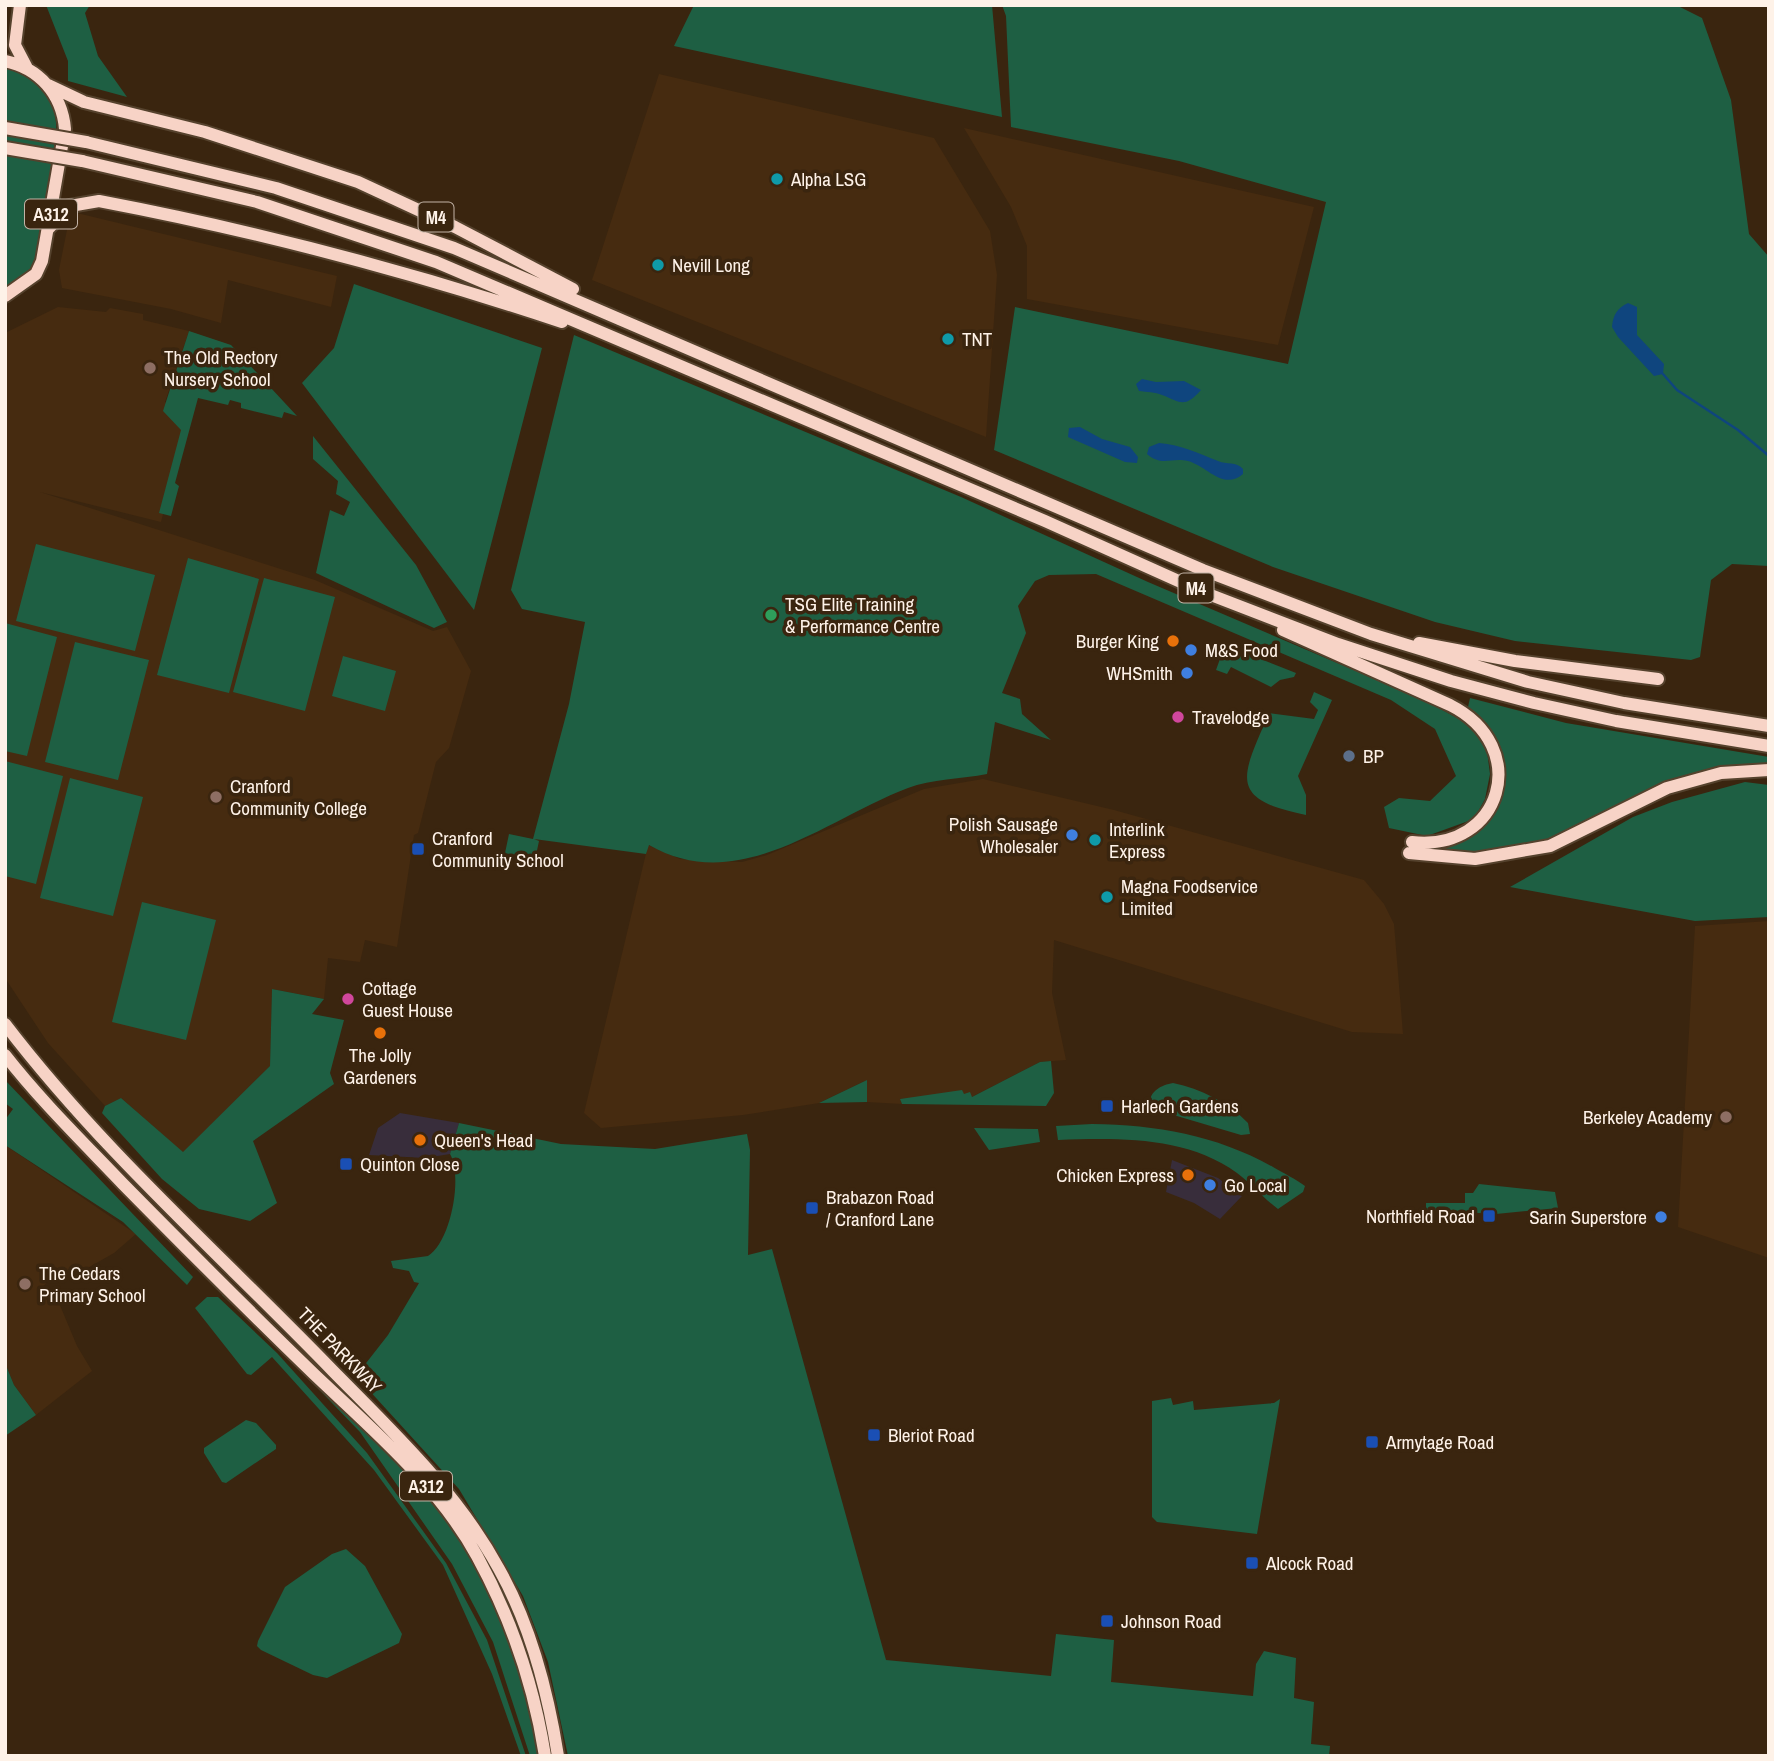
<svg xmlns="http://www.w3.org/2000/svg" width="1774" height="1761" viewBox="0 0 1774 1761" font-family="'Archivo Narrow',sans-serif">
<rect width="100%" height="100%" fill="#3a250f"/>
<path fill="#382d3b" d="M400,1113L459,1123L450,1154L425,1158L369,1155L378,1128Z
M1172,1160L1218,1178L1242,1196L1220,1219L1194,1203L1166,1192Z"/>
<path fill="#462b10" d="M659,74L934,138L990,231L997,275L986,437L592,280Z
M964,128L1314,207L1278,345L1027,299V246L1011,207Z
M77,213L337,276L331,307L228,280L221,323L171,309L62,288L59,270L68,225Z
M58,307L106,312L110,308L143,314V320L189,331L165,402L189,416L161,522L40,492L315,580L433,631L447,627L471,671L449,748L436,762L418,833L414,835L397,947L365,940L360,962L328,958L324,999L272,989L270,1066L183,1153L121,1098L105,1106L48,1043L5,978V333Z
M983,779L1114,810L1364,880L1384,904L1394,924L1403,1034L1352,1032L1054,940L1052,993L1066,1060L1040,1062L972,1097L964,1094L900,1099L902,1104L867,1102V1080L819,1103L743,1115L601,1128L584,1113L648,845L680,859L742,862L767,855L924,789Z
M1769,921V1258L1678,1227L1695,926Z
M5,1145L136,1234L114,1253L68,1279L52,1278L40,1289L59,1303L77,1346L92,1371L36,1415L14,1385L5,1363Z"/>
<path fill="#1e5f43" d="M46,5H90L85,13L98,56L127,97L68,81V61Z
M694,5H992L1002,117L674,46Z
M1002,5H1676L1702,18L1731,100L1749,234L1769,257V566L1732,564L1711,580L1700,657L1691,660L1515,641L1435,622L1273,567L994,450L1015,307L1288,364L1326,202L1179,161L1011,127L1006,16Z
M5,68C71,88 58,134 49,185C45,209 42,233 36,256L28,273L5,287Z
M354,284L542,348L474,610L302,383L334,348Z
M189,331L231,345L297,416L284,412L282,418L241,408V403L230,400L228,405L198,398L175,483L179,486L171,516L159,513L181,430L163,411Z
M574,335L961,497L1148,582L1424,700L1470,725L1487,751L1490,774L1485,799L1474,819L1427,836L1389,828L1384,807L1399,798L1430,801L1456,776L1435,729L1391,700L1096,574L1049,575L1035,581L1018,606L1026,633L1002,693L1020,699L1022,714L1051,740L995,722L987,774C962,779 931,779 908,788C826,819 739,897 649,845L646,854L534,839L539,841L535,860L505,853L509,834L533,839L569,704L585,622L522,609L511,590Z
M313,436L416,565L447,622L434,628L316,573L330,510L344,516L350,502L336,494L338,481L313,459Z
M36,544L155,575L135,651L16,621Z
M188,558L259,579L229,693L157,675Z
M264,578L335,597L305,711L233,692Z
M5,623L57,637L27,756L5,751Z
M75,642L149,660L118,780L45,762Z
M1225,645L1296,673L1294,677L1280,680L1271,687L1231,667L1227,674L1216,670Z
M343,656L396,671L385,711L332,696Z
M1314,692L1332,700L1298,776L1306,795V815C1225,799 1243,775 1269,713L1314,719L1318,710L1310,702Z
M1470,698L1566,723L1769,757V764L1723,768L1562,837L1514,851L1431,852V848C1505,839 1530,751 1468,707Z
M5,761L63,776L36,884L5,876Z
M70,778L143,797L113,916L40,898Z
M1745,782L1769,785V917L1695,921L1510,887L1633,817L1672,802Z
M142,902L216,920L186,1040L112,1022Z
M272,989L324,999L312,1014L344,1020L330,1073L334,1084L253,1141L277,1203L250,1221L199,1209L162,1179L102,1113L105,1106L121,1098L183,1152L270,1066Z
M1051,1061L1054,1093L1046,1106L902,1104L900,1099L962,1090L964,1094L970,1092L972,1097L1040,1062Z
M5,1080L193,1277L187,1285L123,1222L5,1145V1120L13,1109L5,1103Z
M867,1080V1102L819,1103Z
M1173,1083C1201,1089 1228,1102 1248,1123L1250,1134L1241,1135L1150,1108C1147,1093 1160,1085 1173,1083Z
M459,1123L561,1144L655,1149L747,1134L750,1150L748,1255L772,1249L886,1660L1051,1676L1056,1634L1114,1640L1111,1682L1253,1696L1256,1664L1264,1651L1296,1658L1294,1698L1314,1702L1311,1744L1330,1746L1329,1756H568L548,1662L523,1596L459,1489L356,1376L388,1335L419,1283L414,1282L409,1271L393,1268L391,1261L428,1256C451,1242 463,1176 450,1154Z
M1092,1124C1157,1125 1216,1135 1273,1167C1283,1173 1296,1179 1305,1186L1303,1192L1278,1209C1263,1198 1252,1184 1237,1173C1186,1136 1118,1138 1058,1140L1056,1126Z
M974,1128L1038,1129L1040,1142L989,1150Z
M1479,1184L1555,1192L1558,1208L1496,1214L1426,1210V1203H1465V1193H1473Z
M223,1293C336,1398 470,1504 518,1657C528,1689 534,1723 542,1756H530L493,1642L452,1564L360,1432L276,1345L222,1295Z
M207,1297H218L277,1353L367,1453L446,1563L487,1640L526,1756H521L492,1674L443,1565L374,1470L272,1357L251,1375L247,1374L195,1308Z
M5,1363L14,1385L36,1415L5,1436Z
M1171,1398L1173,1405L1193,1401L1194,1410L1274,1403L1280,1399L1257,1534L1157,1522L1152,1517V1401Z
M246,1420L256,1423L276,1445V1449L226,1483L222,1482L204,1453V1448Z
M346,1549L365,1566L402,1634L399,1643L327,1678L313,1675L261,1650L257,1646L258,1641L285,1587L332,1554Z"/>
<path fill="#0f457e" d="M1628,303L1637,307V335L1664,364L1663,374L1654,376L1618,337L1612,327C1613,315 1617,308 1628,303Z
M1142,379L1156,382L1184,381L1201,390C1184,409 1181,402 1162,395C1155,392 1147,392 1139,391L1136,384Z
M1080,427L1102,439L1130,447L1138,457L1137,463L1125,462L1068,437L1069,428Z
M1159,443C1182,445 1197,453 1218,461C1227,465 1236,461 1243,469V474C1223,491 1207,466 1188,461C1171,457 1162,467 1147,454L1149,447Z"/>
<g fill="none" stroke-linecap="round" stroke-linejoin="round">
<path stroke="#0f457e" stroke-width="2.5" d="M1663,374L1677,390L1738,430L1769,456"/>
<defs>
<path id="highway" d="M20,5L15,45L27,68
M5,61C39,68 62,94 65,129L42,261L36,274L5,296
M48,85L84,102L205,132L358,182L455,227L573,289
M86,142L276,188L454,248L1203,570L1371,634L1528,682L1624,703L1769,726
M82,161L257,202L436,262L1045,521L1203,592L1338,644L1451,681L1534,703L1616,721L1769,746
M48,229L70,206L99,201C257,231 409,271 562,322
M1283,630L1450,705C1533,747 1502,852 1412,842
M1419,643L1515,661L1658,679
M1409,853L1475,859L1550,846L1667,788L1721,773L1769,770
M5,1024C102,1151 223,1257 333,1371C394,1433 457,1492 499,1569C531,1626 548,1692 558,1756
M5,1055C41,1101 83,1142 123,1184C186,1248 250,1312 315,1375C373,1430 438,1485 477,1556C511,1618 534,1686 545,1756"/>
</defs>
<use href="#highway" stroke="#55422d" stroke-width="16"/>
<use href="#highway" stroke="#f7d3c6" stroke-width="12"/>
<defs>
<path id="highway-bridge" d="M5,128L86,142
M5,148L82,161"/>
</defs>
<use href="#highway-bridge" stroke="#55422d" stroke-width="16" stroke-linecap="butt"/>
<use href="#highway-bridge" stroke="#f7d3c6" stroke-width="12"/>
</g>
<g fill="#0f9aa8" stroke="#3a250f" stroke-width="2.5">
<circle cx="777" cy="179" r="7"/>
<circle cx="658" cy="265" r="7"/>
<circle cx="948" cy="339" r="7"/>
<circle cx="1095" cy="840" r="7"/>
<circle cx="1107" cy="897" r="7"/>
</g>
<g fill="#8d6e63" stroke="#3a250f" stroke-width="2.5">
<circle cx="150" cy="368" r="7"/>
<circle cx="216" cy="797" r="7"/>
<circle cx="1726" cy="1117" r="7"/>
<circle cx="25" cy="1284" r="7"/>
</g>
<circle fill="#2e9e5b" stroke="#3a250f" stroke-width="2.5" cx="771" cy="615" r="7"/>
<g fill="#e8710a" stroke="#3a250f" stroke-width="2.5">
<circle cx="1173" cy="641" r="7"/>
<circle cx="380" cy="1033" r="7"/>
<circle cx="420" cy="1140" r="7"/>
<circle cx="1188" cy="1175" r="7"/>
</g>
<g fill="#3f7fe0" stroke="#3a250f" stroke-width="2.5">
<circle cx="1191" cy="650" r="7"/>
<circle cx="1187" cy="673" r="7"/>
<circle cx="1072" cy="835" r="7"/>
<circle cx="1210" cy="1185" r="7"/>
<circle cx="1661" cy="1217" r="7"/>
</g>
<g fill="#d1479c" stroke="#3a250f" stroke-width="2.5">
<circle cx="1178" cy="717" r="7"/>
<circle cx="348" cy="999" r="7"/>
</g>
<circle fill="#5c6f8a" stroke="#3a250f" stroke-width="2.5" cx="1349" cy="756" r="7"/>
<g fill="#1a4fb4" stroke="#3a250f" stroke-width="2.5">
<rect x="411" y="842" width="14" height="14" rx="3.5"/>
<rect x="1100" y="1099" width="14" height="14" rx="3.5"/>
<rect x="339" y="1157" width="14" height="14" rx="3.5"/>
<rect x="805" y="1201" width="14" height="14" rx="3.5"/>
<rect x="1482" y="1209" width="14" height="14" rx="3.5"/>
<rect x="867" y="1428" width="14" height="14" rx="3.5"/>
<rect x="1365" y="1435" width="14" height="14" rx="3.5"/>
<rect x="1245" y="1556" width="14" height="14" rx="3.5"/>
<rect x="1100" y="1614" width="14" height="14" rx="3.5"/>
</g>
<g text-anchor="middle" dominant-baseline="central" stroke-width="7" stroke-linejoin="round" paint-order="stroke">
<g fill="#3a250f" stroke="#c3b4a7" stroke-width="2">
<rect x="25" y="199.5" width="52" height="29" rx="5"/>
<rect x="418.5" y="202.5" width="35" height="29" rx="5"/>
<rect x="1178.5" y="573.5" width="35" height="29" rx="5"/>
<rect x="400" y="1471.5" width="52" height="29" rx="5"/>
</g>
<g font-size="18" font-weight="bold" fill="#fef2e8">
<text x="51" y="214">A312</text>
<text x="436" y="217">M4</text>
<text x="1196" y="588">M4</text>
<text x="426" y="1486">A312</text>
</g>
<g font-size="19" fill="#fef2e8" stroke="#3a250f" text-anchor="start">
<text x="791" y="179">Alpha LSG</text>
<text x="672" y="265">Nevill Long</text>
<text x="962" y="339">TNT</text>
<text x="164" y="357">The Old Rectory<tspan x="164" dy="22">Nursery School</tspan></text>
<text x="785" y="604">TSG Elite Training<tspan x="785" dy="22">&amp; Performance Centre</tspan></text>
<text x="1159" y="641" text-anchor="end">Burger King</text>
<text x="1205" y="650">M&amp;S Food</text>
<text x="1173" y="673" text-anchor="end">WHSmith</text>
<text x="1192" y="717">Travelodge</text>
<text x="1363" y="756">BP</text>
<text x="230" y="786">Cranford<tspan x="230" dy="22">Community College</tspan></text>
<text x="1058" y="824" text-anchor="end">Polish Sausage<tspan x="1058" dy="22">Wholesaler</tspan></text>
<text x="1109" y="829">Interlink<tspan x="1109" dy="22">Express</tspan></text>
<text x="432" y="838">Cranford<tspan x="432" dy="22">Community School</tspan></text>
<text x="1121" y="886">Magna Foodservice<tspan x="1121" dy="22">Limited</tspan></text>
<text x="362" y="988">Cottage<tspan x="362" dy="22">Guest House</tspan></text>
<text x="380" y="1055" text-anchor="middle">The Jolly<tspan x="380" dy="22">Gardeners</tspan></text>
<text x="1121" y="1106">Harlech Gardens</text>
<text x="1712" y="1117" text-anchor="end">Berkeley Academy</text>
<text x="434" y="1140">Queen's Head</text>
<text x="360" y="1164">Quinton Close</text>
<text x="1174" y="1175" text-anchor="end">Chicken Express</text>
<text x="1224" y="1185">Go Local</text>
<text x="826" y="1197">Brabazon Road<tspan x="826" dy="22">/ Cranford Lane</tspan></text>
<text x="1475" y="1216" text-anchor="end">Northfield Road</text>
<text x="1647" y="1217" text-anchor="end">Sarin Superstore</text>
<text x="39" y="1273">The Cedars<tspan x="39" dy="22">Primary School</tspan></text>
<text x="888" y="1435">Bleriot Road</text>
<text x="1386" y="1442">Armytage Road</text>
<text x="1266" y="1563">Alcock Road</text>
<text x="1121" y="1621">Johnson Road</text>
</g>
<g font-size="19" fill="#fef2e8" stroke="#3a250f">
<text transform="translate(340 1350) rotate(46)">THE PARKWAY</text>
</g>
</g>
<rect width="1774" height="1761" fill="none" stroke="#fef2e8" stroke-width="14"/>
</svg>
